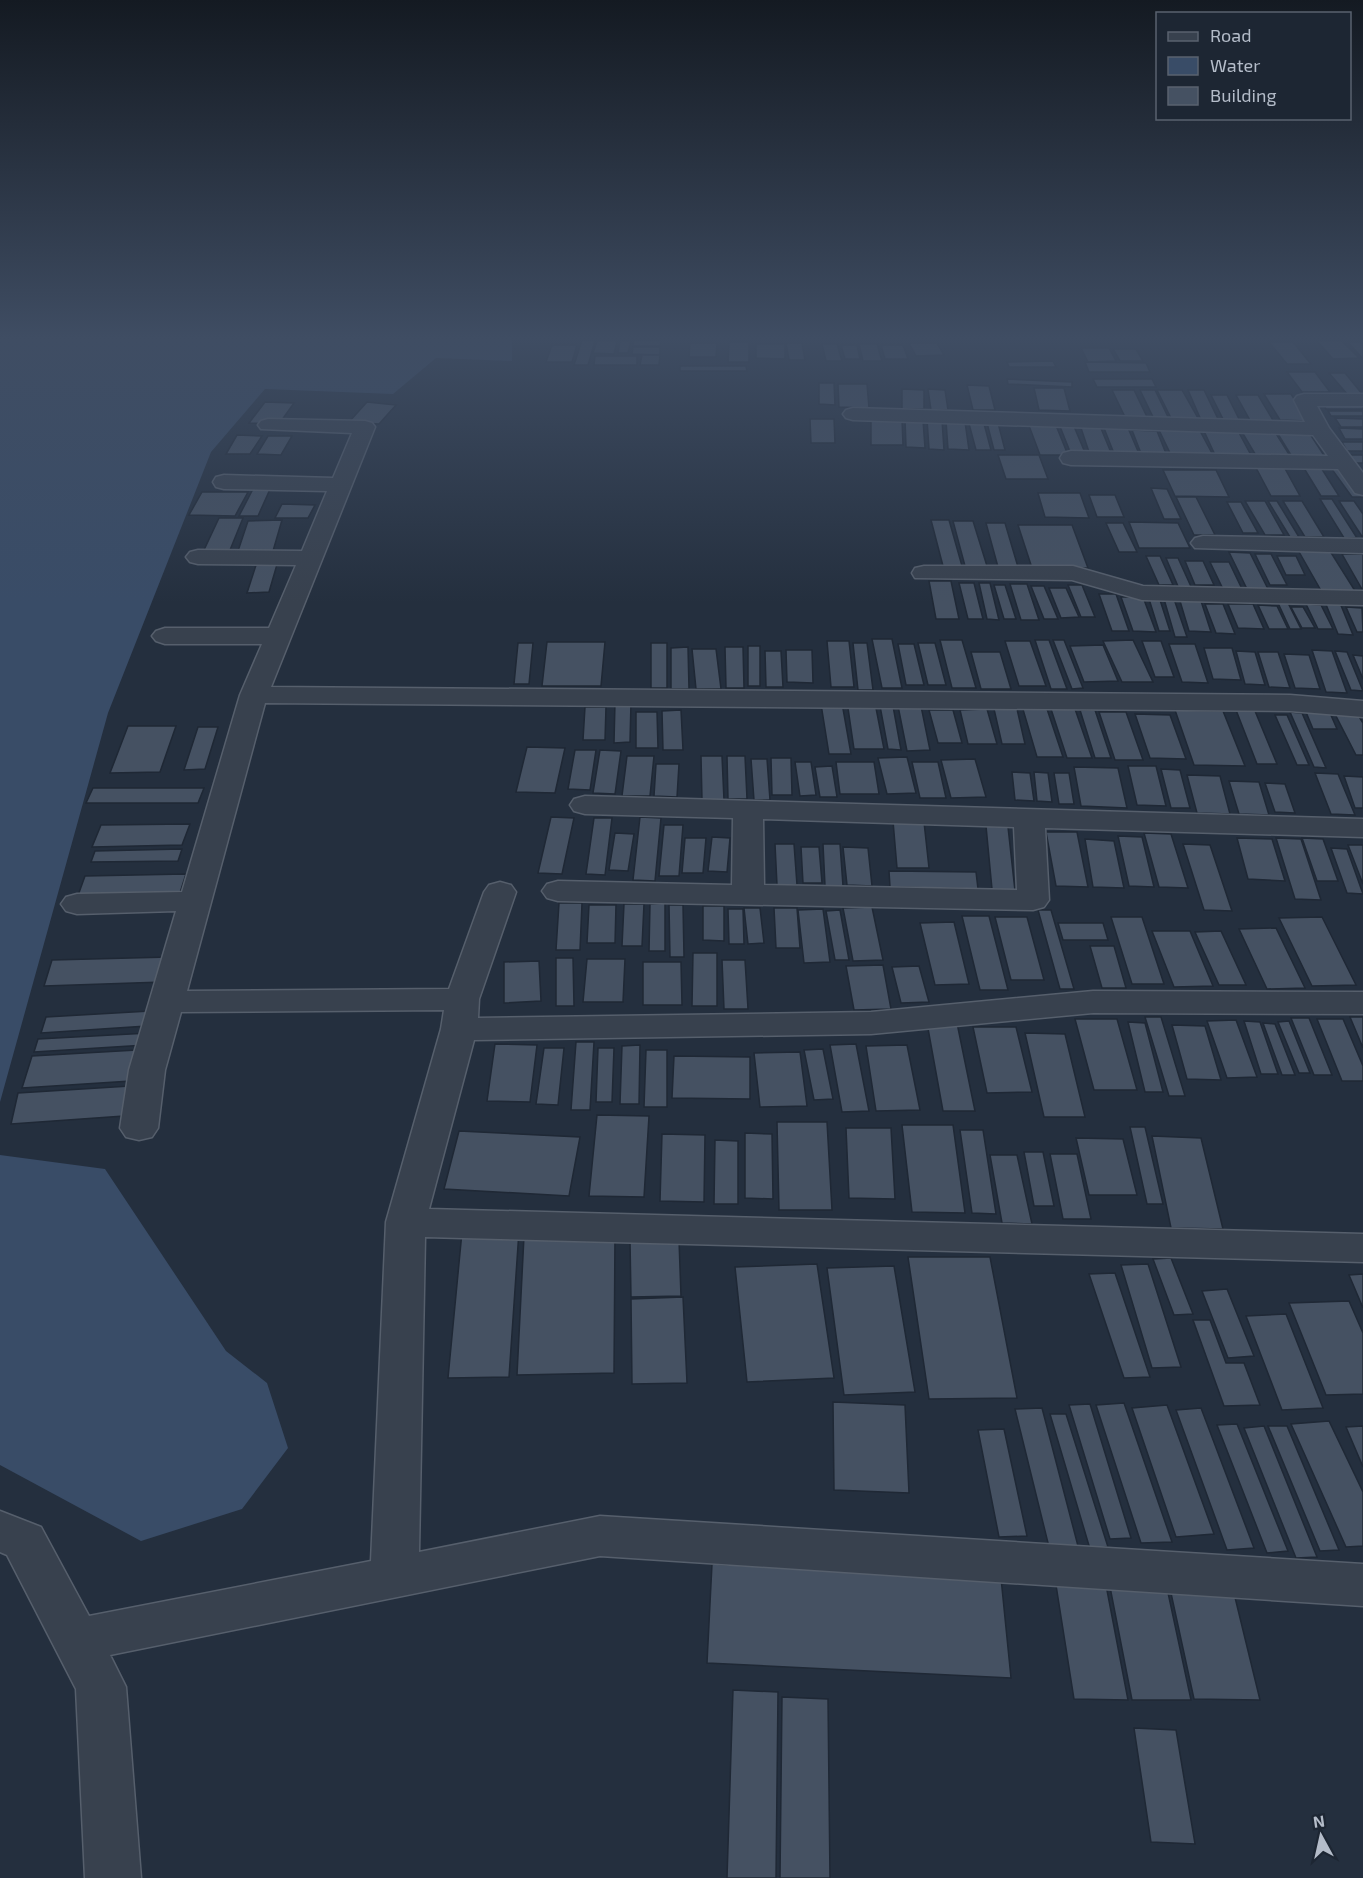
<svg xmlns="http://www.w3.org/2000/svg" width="1363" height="1878" viewBox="0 0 1363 1878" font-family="'Exo 2',sans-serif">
<rect width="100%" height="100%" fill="#242f3e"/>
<path fill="#394c67" d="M0,340H512V361L436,358L393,394L265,389L211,452L108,713L0,1102Z
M0,1155L105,1169L226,1351L267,1383L288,1448L242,1509L141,1541L0,1465Z"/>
<path fill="#455162" stroke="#1f2835" stroke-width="1.5" d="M582,340L595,341L588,365H574Z
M634,340H661L660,346H633Z
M597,341H617L614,354L593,353Z
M620,341H631L628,353H618Z
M1317,341H1342L1359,358L1333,359Z
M729,342H749V362H728Z
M1269,342H1293L1311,364H1287Z
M1348,342H1361L1363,345V359Z
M690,343H717L716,357H689Z
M786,343H802L805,360H789Z
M909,343H937L944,355L916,356Z
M756,344H785V359L756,358Z
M822,344H837L842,361H826Z
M859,344H877L882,361H863Z
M552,345H577L572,362H546Z
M841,345H857L860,359H845Z
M881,345H903L908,359H885Z
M633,347H660V355L632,354Z
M1081,348H1109L1116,361L1088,362Z
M1113,349H1136L1143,361H1120Z
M642,355H660L659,365H640Z
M595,356H637V365H594Z
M1053,361L1056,367H1009L1007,362Z
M1085,362L1146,363L1150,372H1089Z
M680,366H746L747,371H680Z
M1287,372H1315L1330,392H1302Z
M1329,373H1345L1363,395H1348Z
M1007,379L1072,382V387L1008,384Z
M1093,379H1152L1156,387H1097Z
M819,383H834L835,405L819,404Z
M838,384H867L869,408L839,407Z
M967,385L989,386L995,410H973Z
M1034,388H1064L1070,411L1039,410Z
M902,389L924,390V409H902Z
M928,389L945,390L948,410H931Z
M1112,390H1134L1148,419H1126Z
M1140,390H1155L1169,419H1154Z
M1157,390H1182L1199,420H1172Z
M1188,390H1204L1219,421L1201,420Z
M1264,394H1291L1308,421L1280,420Z
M1211,395H1227L1240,421H1224Z
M1236,395H1258L1274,422H1251Z
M265,402L294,403L279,424L249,423Z
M367,402L396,405L379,424L349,422Z
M1323,404H1363V409H1326Z
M1328,411H1363V416H1331Z
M1335,418L1363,419V427H1341Z
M810,419H834L835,443H811Z
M871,419L902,420L903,445H871Z
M905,419L923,420L925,448L906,447Z
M927,419L942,420L944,450L929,449Z
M986,419H997L1005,450H994Z
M968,420H983L991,450H976Z
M946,421L965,422L969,450L948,449Z
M1028,423H1055L1068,455H1040Z
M1059,424H1073L1086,455L1071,454Z
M1080,425L1100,426L1112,455H1090Z
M1104,428H1128L1140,456H1115Z
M1339,428L1363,429V439H1345Z
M1132,430L1157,431L1167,456H1142Z
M1159,430L1200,431L1214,457H1172Z
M1204,431H1238L1252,457H1216Z
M1242,432H1275L1292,459H1258Z
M1278,434H1310L1327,460H1294Z
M237,435L262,436L250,454H226Z
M268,436H292L281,455L257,454Z
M1342,442H1363V451H1347Z
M998,455H1039L1048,479H1006Z
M1348,455H1363V463H1353Z
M1254,464L1283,465L1300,496H1271Z
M1302,465L1320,466L1339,496H1321Z
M1331,468H1345L1363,493V497H1352Z
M1163,470H1216L1229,497L1175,496Z
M254,487H271L258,516H239Z
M1151,488L1167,489L1181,519H1164Z
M202,492H248L235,516L189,515Z
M1038,493H1080L1089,518L1045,517Z
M1089,495H1115L1124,517H1097Z
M1176,497H1196L1215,535H1194Z
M1320,499H1332L1357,538H1344Z
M1245,501H1265L1284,535H1265Z
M1268,501H1277L1299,537H1290Z
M1283,501H1302L1324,537H1305Z
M1339,501H1354L1363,514V538Z
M1227,502H1241L1258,533H1243Z
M282,504L315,505L308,518H275Z
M219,518H243L230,550H204Z
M282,520L273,551H238L248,521Z
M931,520H949L962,566H943Z
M953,521H973L987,566H965Z
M1129,522L1178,523L1190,548H1139Z
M986,523H1005L1018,567H998Z
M1106,523H1123L1137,552H1119Z
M1018,525H1072L1088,568H1032Z
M1298,550L1330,551L1357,594H1323Z
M1229,552L1250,553L1268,589H1247Z
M1255,554H1271L1287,585H1270Z
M1342,554H1363V591Z
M1146,556H1160L1173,585H1159Z
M1277,556H1296L1305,575H1286Z
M1166,558H1178L1193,591H1180Z
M278,561L269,592L247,593L257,562Z
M1185,561H1203L1214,585H1195Z
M1210,562H1229L1242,589H1223Z
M929,581H951L959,619H936Z
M959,583H974L983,619H968Z
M979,583H990L999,620L987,619Z
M1010,584H1027L1039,620H1021Z
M994,585H1005L1016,619H1004Z
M1068,585H1082L1095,617H1081Z
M1031,586H1044L1058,619H1044Z
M1049,588H1066L1079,617L1061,618Z
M1099,594H1116L1129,631H1112Z
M1121,597H1143L1156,632L1133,631Z
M1149,599L1160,600L1170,631H1159Z
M1164,599H1174L1187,637H1175Z
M1180,601H1201L1211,632L1189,631Z
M1325,602L1340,603L1353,635L1338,634Z
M1278,603H1288L1301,629H1290Z
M1205,604H1223L1235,634L1216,633Z
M1228,604H1253L1264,629L1238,628Z
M1306,604L1321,605L1333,629H1318Z
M1258,605L1277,606L1288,629H1269Z
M1291,607H1303L1315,628H1302Z
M1346,607L1362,608L1363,632H1357Z
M872,639H892L902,688H882Z
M940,640H962L976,688H952Z
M1035,640H1049L1067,689H1051Z
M1053,640H1064L1083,688L1072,689Z
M1133,640L1153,682H1122L1103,641Z
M827,641H849L854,687H831Z
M1005,641H1030L1046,686H1019Z
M1142,641H1161L1174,677H1155Z
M547,642H605L601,686H542Z
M518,643H533L529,684H514Z
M651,643H667V688H651Z
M853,643H867L873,690H858Z
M918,643H935L946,685H928Z
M898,644H914L924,685H906Z
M1169,644H1195L1208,683L1182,682Z
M1103,645L1118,681L1084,682L1070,646Z
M748,646H760V686H748Z
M688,647L689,689H671V648Z
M725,647H743L744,688H726Z
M1204,648H1232L1241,680L1213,679Z
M692,649H716L721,689H696Z
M786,650H812L813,683L787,682Z
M1312,650L1332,651L1347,693L1326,692Z
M765,651H781L783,687H766Z
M1236,651L1255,652L1265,685L1245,684Z
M1335,651L1347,652L1363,691L1351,690Z
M971,652H1000L1011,689H981Z
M1258,652H1278L1290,688L1269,687Z
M1284,654L1309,655L1320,689L1295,688Z
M1353,655L1363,656V679Z
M615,702H631L630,742L614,743Z
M842,703L851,754H829L821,704Z
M880,706H893L901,750L888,749Z
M898,706H921L930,750L907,751Z
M1022,706H1046L1063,757H1037Z
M585,707H606L605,740H583Z
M848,708H876L884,749H854Z
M987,709L997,744H968L960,710Z
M994,709H1017L1025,744H1002Z
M1051,709H1075L1092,758H1067Z
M681,710L683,750H663L662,711Z
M929,710H953L962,743H938Z
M1080,710H1095L1111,758H1095Z
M1175,710L1223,711L1245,766L1194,765Z
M1236,710L1255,711L1277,764H1257Z
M636,712H657L658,748H636Z
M1099,712H1126L1143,760H1115Z
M1290,712L1302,713L1326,768L1314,767Z
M1306,712L1330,713L1337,729H1313Z
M1135,714L1170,715L1186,759L1150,758Z
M1335,714L1358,715L1363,723V755H1356Z
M1275,715H1287L1309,765H1297Z
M128,726H176L160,772L110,773Z
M198,727H218L205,769L184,770Z
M527,747L565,748L555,793L516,792Z
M575,750H596L590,790L568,789Z
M600,750L621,751L615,794L593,793Z
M627,756H654L650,796H622Z
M701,756H722L724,800H702Z
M727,756H745L747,799H728Z
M907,757L916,793L887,794L878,758Z
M771,758H791L792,795H772Z
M751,759H767L770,800H754Z
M975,759L986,797L951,798L941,760Z
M795,762H811L816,795L800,796Z
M836,762H874L879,794H840Z
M912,762H938L946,798H920Z
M656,764H679L677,797L654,796Z
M832,766L837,797H820L815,767Z
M1128,766H1156L1166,806L1137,805Z
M1074,767L1118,768L1127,808L1081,806Z
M1161,769L1180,770L1190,808H1171Z
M1012,772L1030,773L1034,801L1015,800Z
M1034,772L1048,773L1052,802L1037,801Z
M1054,773H1069L1074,804H1059Z
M1315,773L1338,774L1355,815L1331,814Z
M1187,775L1220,776L1230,814L1197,813Z
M1344,776L1363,777V808H1355Z
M1229,781L1259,782L1269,815L1239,814Z
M1265,783L1285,784L1295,813L1275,812Z
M93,788H204L198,803H86Z
M551,817L574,818L562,874L538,873Z
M640,817L661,818L655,881L633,880Z
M594,818H612L605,875L586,874Z
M893,821L924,822L929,868H897Z
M190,824L182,845L92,847L101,825Z
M664,825H683L679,876H659Z
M986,826L1008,827L1015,891L992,889Z
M1046,832H1077L1088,887L1056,886Z
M615,833L634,834L628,871L609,870Z
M1144,833L1171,834L1188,888L1159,887Z
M1118,836L1142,837L1154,887L1129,886Z
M712,837L730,838L727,872L708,871Z
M685,838H706L703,873H682Z
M1237,838L1272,839L1285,881L1248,879Z
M1276,838L1301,839L1321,900L1295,899Z
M1302,838L1323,839L1338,881H1317Z
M1085,839L1114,841L1124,888L1093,887Z
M775,844H794L797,885H777Z
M823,844H840L843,886H825Z
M1183,844L1210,845L1232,911L1204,910Z
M1348,845H1363V884Z
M801,847H819L822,883H803Z
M843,847L868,848L872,886L847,885Z
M1331,848L1347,849L1363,894L1347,893Z
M182,849L178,861L91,862L95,851Z
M889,871L976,872L978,889L890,887Z
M186,874L178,899L76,901L85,876Z
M559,903H582L580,950H556Z
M665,903V951H649L650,904Z
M624,904H644L642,946H622Z
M589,905H616L615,943H587Z
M669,905H683L684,957H670Z
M703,906H724V941L703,940Z
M872,907L883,960L853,961L843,908Z
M744,908H760L764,943L748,944Z
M774,908H797L800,948H776Z
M728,909H743L744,944H729Z
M823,909L830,962L804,963L798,910Z
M840,910L849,960H835L826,911Z
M1038,910H1051L1074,989H1060Z
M962,916H989L1008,990H980Z
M995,917H1027L1044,980H1011Z
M1111,917H1142L1164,984H1132Z
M1322,917L1356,985L1312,986L1279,918Z
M954,922L969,984L935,985L920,923Z
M1058,923H1103L1108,940H1063Z
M1276,928L1305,988L1267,989L1239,929Z
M1152,931H1190L1213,986L1174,987Z
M1221,931L1246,985H1219L1195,932Z
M1090,946H1114L1126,988H1102Z
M693,953H717V1006H692Z
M170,957L163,982L44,986L52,960Z
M556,958H573L574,1006H556Z
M587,959H625L623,1002H583Z
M722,960H745L748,1009H724Z
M539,961L541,1001L504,1003V962Z
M643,962H681L682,1005H643Z
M883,965L891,1009L854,1010L846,966Z
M919,966L929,1002L901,1003L892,967Z
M150,1011L147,1026L41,1033L46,1017Z
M1145,1017H1161L1185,1096H1169Z
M1350,1017H1363V1048Z
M1291,1018H1309L1332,1075H1314Z
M1075,1019H1117L1137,1090H1094Z
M1317,1019H1343L1363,1066V1081H1342Z
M1236,1020L1257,1077L1227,1078L1207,1021Z
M1244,1021L1260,1022L1278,1074H1261Z
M1289,1021L1310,1073H1299L1278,1022Z
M1128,1022L1145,1023L1163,1092H1145Z
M927,1023H957L975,1111H943Z
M1263,1023L1275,1024L1295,1075H1282Z
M1172,1025L1205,1026L1221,1080L1187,1079Z
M973,1027H1016L1032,1092L987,1093Z
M149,1033L146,1045L34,1052L38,1039Z
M1025,1033L1065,1034L1085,1117H1044Z
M576,1042H594L590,1110H571Z
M495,1044L537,1045L530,1102L487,1101Z
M856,1044L869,1111L842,1112L830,1045Z
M640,1045L639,1104H620L622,1046Z
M907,1045L920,1110L876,1111L866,1046Z
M544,1048H564L558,1105L536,1104Z
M598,1048H614L612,1102H596Z
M823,1049L833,1099L814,1100L804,1050Z
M137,1050L131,1081L22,1088L32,1056Z
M646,1050H667V1107H644Z
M800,1052L807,1106L760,1107L754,1053Z
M674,1056L750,1057V1099L672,1098Z
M130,1086L124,1116L11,1124L18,1093Z
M597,1115L649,1116L644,1197L589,1196Z
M777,1122H827L832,1210H779Z
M902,1125H953L965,1213L912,1212Z
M1130,1127H1145L1163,1204H1147Z
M846,1128H891L895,1199L849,1198Z
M960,1130H983L996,1214L972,1213Z
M459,1131L580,1137L569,1196L444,1189Z
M745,1133L772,1134L773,1199L745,1198Z
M662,1134L705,1135L704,1202L660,1201Z
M1152,1136L1201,1138L1223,1229L1171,1228Z
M1076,1138L1123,1139L1137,1195H1089Z
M715,1140L738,1141V1204H714Z
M1024,1152H1043L1054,1206H1034Z
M1050,1154H1077L1091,1219H1063Z
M990,1155H1017L1032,1224L1002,1223Z
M519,1231L509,1377L448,1378L462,1232Z
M615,1235L614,1373L517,1375L524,1236Z
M679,1240L681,1296L631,1297L630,1241Z
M908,1257H990L1017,1398L929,1399Z
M1171,1258L1193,1314L1174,1315L1153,1259Z
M817,1264L834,1378L747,1382L735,1267Z
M1148,1264L1181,1367L1152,1368L1121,1265Z
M894,1266L915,1392L844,1395L827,1268Z
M1115,1273L1150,1377L1124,1378L1089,1274Z
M1363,1274V1308L1349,1275Z
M1227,1289L1254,1356L1228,1358L1202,1291Z
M683,1297L687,1383L632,1384L631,1299Z
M1349,1301L1363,1333V1394L1326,1395L1289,1303Z
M1286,1314L1323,1408L1282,1410L1246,1316Z
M1193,1320H1210L1226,1363H1244L1260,1405L1224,1406Z
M833,1402L905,1405L909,1493L834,1490Z
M1124,1403L1172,1542L1141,1543L1096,1405Z
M1090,1404L1131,1538L1110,1539L1069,1405Z
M1167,1405L1214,1534L1176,1537L1132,1408Z
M1042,1408L1078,1546L1049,1547L1015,1409Z
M1201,1408L1254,1548L1227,1550L1176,1410Z
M1050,1414H1066L1108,1547L1090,1549Z
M1329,1421L1363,1492V1546L1346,1547L1291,1424Z
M1237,1424L1288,1551L1267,1553L1217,1425Z
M1264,1426L1317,1557L1296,1558L1244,1428Z
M1268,1426H1287L1339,1550L1320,1551Z
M1363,1426V1467L1346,1427Z
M1004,1429L1027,1536L999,1537L978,1430Z
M712,1564L1001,1578L1011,1678L707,1663Z
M1169,1584L1232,1585L1260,1700L1194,1699Z
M1056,1585H1106L1128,1700L1074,1699Z
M1110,1587L1167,1588L1191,1700H1132Z
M733,1690L778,1692L776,1878H727Z
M782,1697L828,1699L830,1878H780Z
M1134,1728L1176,1730L1195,1844L1151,1842Z"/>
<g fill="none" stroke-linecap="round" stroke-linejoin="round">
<defs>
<path id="minor" d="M1304,394H1363V406H1317L1329,428L1363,473V495L1355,493L1338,469L1071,465L1063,463L1060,458L1063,453L1071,451L1328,456L1313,435L853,420L846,418L843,414L846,410L853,408L1305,422L1294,400L1297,396Z
M268,419L365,421L372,423L375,427L271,687L1290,695L1363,701V717L1290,711L265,703L187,991L449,989L484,892L489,885L500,882L511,885L516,892L479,999L478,1018L871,1012L1093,991L1363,992V1014L1093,1013L871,1034L474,1040L429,1209L1363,1234V1262L425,1237L419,1552L600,1516L1363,1564V1606L600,1556L110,1655L126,1687L141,1878H85L76,1689L7,1555L0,1552V1511L41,1527L89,1616L371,1561L386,1222L441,1029L444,1010L181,1012L165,1070L158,1128L152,1137L139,1140L126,1137L120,1128L129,1070L176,911L77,914L66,911L61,904L66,897L77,894L182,892L240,695L262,644H165L156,641L152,636L156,631L165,628H269L296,565L198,564L190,562L186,557L190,552L198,550L302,551L327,491L224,489L216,487L213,482L216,477L224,475L333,478L352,433L261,429L258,425L261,421Z
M1203,536L1363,539V553L1195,548L1191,543L1195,538Z
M924,566H1073L1143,586L1363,591V605L1142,600L1072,580L915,578L912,573L915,568Z
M585,796L1363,819V837L1045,828L1049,900L1044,907L1033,910L558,901L547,898L542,891L547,884L558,881L732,885L733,818L585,814L574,811L570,805L574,799ZM763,819L1014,827L1017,890L764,885Z"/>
</defs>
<use href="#minor" stroke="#565f6c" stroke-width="3"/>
<use href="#minor" fill="#38414e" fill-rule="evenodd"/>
</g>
<linearGradient id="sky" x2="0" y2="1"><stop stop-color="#141a22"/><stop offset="0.56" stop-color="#3f4d63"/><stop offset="1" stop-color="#3f4d63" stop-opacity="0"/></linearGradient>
<rect width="1363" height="603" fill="url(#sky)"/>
<rect x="1156" y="12" width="195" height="108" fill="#1d2633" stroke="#59626f" stroke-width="1.5"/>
<rect x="1168" y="32" width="30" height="9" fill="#38414e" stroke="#59626f" stroke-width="1.5"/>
<text x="1210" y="42" font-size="18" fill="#b4bcc9">Road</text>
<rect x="1168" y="57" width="30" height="18" fill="#394c67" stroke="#59626f" stroke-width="1.5"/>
<text x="1210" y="72" font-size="18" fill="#b4bcc9">Water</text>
<rect x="1168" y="87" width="30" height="18" fill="#455162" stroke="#59626f" stroke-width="1.5"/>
<text x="1210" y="102" font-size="18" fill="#b4bcc9">Building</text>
<g transform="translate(1321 1836) rotate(352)" stroke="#1d2633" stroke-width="4.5" paint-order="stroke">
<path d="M0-4.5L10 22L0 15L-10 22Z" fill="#b4bcc9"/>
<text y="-9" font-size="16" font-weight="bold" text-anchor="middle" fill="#b4bcc9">N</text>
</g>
</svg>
